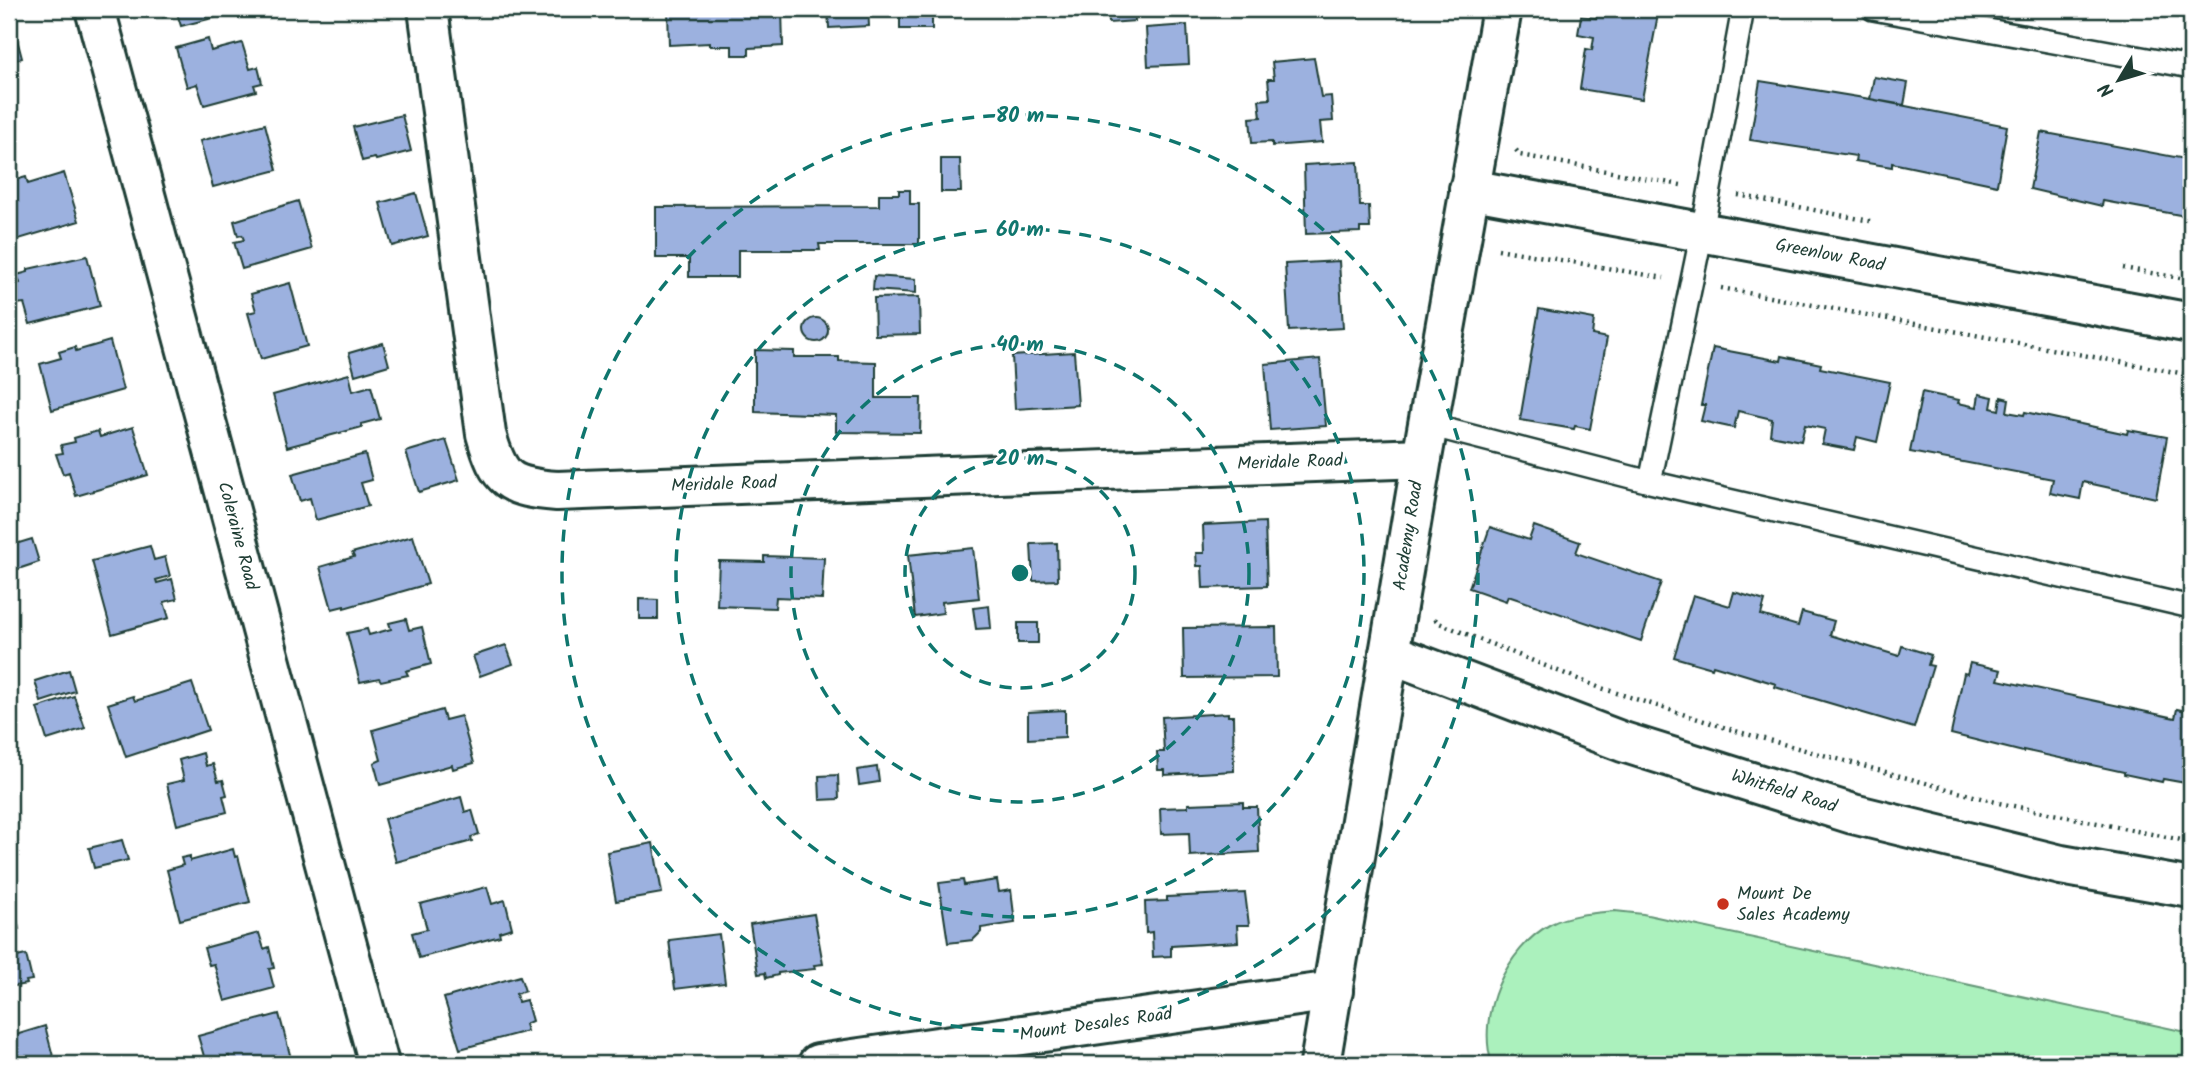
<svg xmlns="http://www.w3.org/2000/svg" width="2200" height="1073" viewBox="0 0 2200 1073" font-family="Kalam,sans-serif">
<rect width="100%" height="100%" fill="#fff"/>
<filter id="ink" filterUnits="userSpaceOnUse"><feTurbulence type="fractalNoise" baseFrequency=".0143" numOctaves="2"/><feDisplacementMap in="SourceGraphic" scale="14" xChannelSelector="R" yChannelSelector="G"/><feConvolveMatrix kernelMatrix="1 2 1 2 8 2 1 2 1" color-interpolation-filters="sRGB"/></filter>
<g filter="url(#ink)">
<path fill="#abf1bd" stroke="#659778" stroke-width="2" d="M1615,911L1643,914L2191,1033V1064H1492C1476,1015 1506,948 1551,924C1571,914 1594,913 1615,911Z"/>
<path fill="#9cb1df" stroke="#1f3d34" stroke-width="2" d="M9,9L22,58L9,62Z
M161,9H248L181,26L177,13L163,17Z
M691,9H782L783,46L749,48V55H732V46H710V43L669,45L668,11Z
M828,9H868L869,26L829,28Z
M900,9H932V29H900Z
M1108,9H1134L1135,21L1109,23Z
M1598,9H1659L1642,99L1580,89L1586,49L1592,50L1594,37L1578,34L1581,16L1596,18Z
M1187,25L1189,64L1148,66L1146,28Z
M208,39L211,51L242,43L250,69L258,67L262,83L254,85L256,91L204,105L197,84L187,87L176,48Z
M1314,58L1321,97L1331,96L1333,121L1320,122L1322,142L1272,146V142L1252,143L1250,118L1261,117L1259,100L1270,99L1268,79H1274L1272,62Z
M1874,77L1908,83L1904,105L1870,99Z
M1760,81L1870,99L2007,126L1997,185L1892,163V167L1855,161L1856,156L1750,140Z
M402,115L411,151L376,160L375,158L362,161L353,127Z
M265,124L277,170L213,187L200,141Z
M2041,132L2191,160V217L2103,201L2102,206L2030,189Z
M941,159H960L961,192H941Z
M1358,162L1360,206H1369L1370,228H1360V232L1306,234L1304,165Z
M64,173L79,221L9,242V182L26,177L28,184Z
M899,190H910V204H919V244H819L820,250H738V277H689V258H656V207L879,206V194H899Z
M416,193L428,236L392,246L380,203Z
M298,201L312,249L242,269L234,242L244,240L242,235L238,236L234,221Z
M87,256L100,306L30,324L24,303L17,304L12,286L20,283L17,275L28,272V269Z
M1339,261L1343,328L1289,331L1285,264Z
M874,276L916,279V293L873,290Z
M290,283L307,346L261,359L248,313L256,311L251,294Z
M919,297L920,334L875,335L874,298Z
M1539,309L1594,319L1592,335L1607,338L1590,429L1575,426L1574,429L1520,420Z
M804 330a12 12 0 1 1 24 0a12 12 0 1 1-24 0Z
M110,341L123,390L52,410L40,364L61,358L59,352L75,347L76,351Z
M383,343L389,365L355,375L349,353Z
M1713,348L1781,361L1782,356L1821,364L1820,368L1890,382L1877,442L1857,437L1854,450L1822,444L1825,429L1805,425L1801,441L1770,435L1772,419L1738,411L1734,428L1701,421L1705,405H1701Z
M755,350L794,351V357H839V361L876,362V398H921L920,433L836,432V415L755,412Z
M1074,352L1078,405L1015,409L1012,356Z
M1320,359L1326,426L1270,430L1265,364Z
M349,374L353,391L371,386L380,419L361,424L362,427L287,447L273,395Z
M1922,392L1959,400L1958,403L1977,407L1979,394L1993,397L1991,408L1999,410L2001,397L2009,399L2007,412L2024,415L2025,412L2127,434L2128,430L2167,437L2156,498L2083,482L2080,499L2050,493L2053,479L1910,452Z
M133,427L148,475L76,496L69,472L63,474L56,454L63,453L61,445L75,442L74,438L98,431L100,437Z
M446,440L459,480L419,492L406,452Z
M365,454L372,480L361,483L368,506L316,520L310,498L300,501L292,474Z
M1265,522L1267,586L1203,588L1202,566H1197L1196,553H1204L1203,525Z
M1534,526L1580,542L1576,553L1661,582L1641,641L1508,596L1506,601L1469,588L1490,527L1529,540Z
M413,536L428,584L344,608V606L332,609L320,567L354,557L352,553Z
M32,539L39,562L9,572V546Z
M1057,543L1058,580L1033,581L1031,544Z
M150,546L154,560L165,557L170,576L156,580L157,583L172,579L177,599L164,602L169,618L112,634L92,561Z
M973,548L979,598L942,602L943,613L915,617L908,555Z
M764,556L824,558L822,599L776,597L775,608L717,606L719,561L764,562Z
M1734,592L1765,601L1761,615L1798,626L1802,612L1834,621L1830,635L1899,656L1902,646L1931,655L1928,665L1933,666L1914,728L1775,687L1776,684L1713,665L1712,668L1674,657L1693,595L1730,606Z
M639,599L658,600V619H639Z
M989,606L991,628L976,629L973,608Z
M406,619L409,630L422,627L431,664L406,671L408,675L381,681L379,678L360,682L347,633L367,629L369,635L391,629L389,623Z
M1018,623H1038V643H1018Z
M1276,627L1277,677L1184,678L1183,628Z
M506,645L513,664L480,676L473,656Z
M1970,663L2001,670L1998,680L2175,718L2177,709L2191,712V784L2163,779L2162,782L2124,774V772L2023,750V752L1951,734L1964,673L1967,674Z
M69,670L75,691L41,702L35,681Z
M192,683L208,730L126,757L108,704L133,696L135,701Z
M74,696L85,728L47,740L37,708Z
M442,710L445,720L461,716L474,763L453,769L452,765L380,785L374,763L381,760L373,730Z
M1065,710V737L1028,739V712Z
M1228,713V716H1233L1234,771L1165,775V770H1158L1157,752H1164L1162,717Z
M203,753L206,766L213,764L218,781L223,780L227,795L223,796L227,812L177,825L167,784L184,780L179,760Z
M877,767L879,782L859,785L857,770Z
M838,775L839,799L820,800L819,776Z
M461,797L465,812L472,810L479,834L471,837L472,841L396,862L384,819Z
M1243,802V807H1257L1259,852L1190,856L1189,833L1161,834L1160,808L1188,807V804Z
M122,840L128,860L94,868L89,848Z
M653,843L662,893L616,901L607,852Z
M233,849L235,857L238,856L250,902L180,920L167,870L183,865L181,858L190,856V861Z
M963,880L964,885L997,880L999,892L1011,890L1015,923L981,928V932L973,940L948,943L939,883Z
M487,887L492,904L505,900L512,928L499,932L500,936L419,958L412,933L427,929L420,904Z
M1245,893L1249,925H1237L1238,942L1171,946V956L1153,957L1152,932L1146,933L1145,902L1167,901V897Z
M15,909L19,929L11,930L17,957L26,955L32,980L26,981L27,984L9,987V910Z
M814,914L823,964L814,965L815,969L778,973V975L766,978L765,973L758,974L750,924Z
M259,933L264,949L269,947L274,968L269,969L274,988L225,1001L214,964L209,965L204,948Z
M719,934L725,983L675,989L669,940Z
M520,976L525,991L516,994L518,1002L526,1000L532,1021L525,1024L527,1031L460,1049L444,998Z
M279,1014L292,1062L283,1064H231L229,1056L206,1063L198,1036Z
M45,1026L55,1064H9V1037Z"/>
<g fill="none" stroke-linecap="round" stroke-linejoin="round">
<defs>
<path id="lane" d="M1873,9L2191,67
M1429,425L1650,482L2191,607
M1650,482L1702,232L1743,9"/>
<path id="street" d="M95,9L379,1064
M428,9L486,434C499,481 509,487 557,491L1422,458
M1469,189L2191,323
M1389,653L1623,742L1853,814L2061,865L2191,888
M818,1064L1333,991"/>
<path id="secondary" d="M1320,1064L1422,458L1502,9"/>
</defs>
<use href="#lane" stroke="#1f3d34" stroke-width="26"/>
<use href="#street" stroke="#1f3d34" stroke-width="44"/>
<use href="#secondary" stroke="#1f3d34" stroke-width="44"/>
<path stroke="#1f3d34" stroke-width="4.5" stroke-dasharray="2 5" stroke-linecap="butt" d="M1516,150L1520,155L1681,185
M1738,195L1870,221
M1498,249L1664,278
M2123,268L2191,280
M1721,288L2191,375
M1435,619L1439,623L1598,687L1739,732L1999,803L2191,842"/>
<use href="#lane" stroke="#fff" stroke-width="21"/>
<use href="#street" stroke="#fff" stroke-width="38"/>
<use href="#secondary" stroke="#fff" stroke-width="38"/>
</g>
</g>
<g fill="none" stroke="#0f766e" stroke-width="3.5" stroke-dasharray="12 9">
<circle cx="1020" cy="573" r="115"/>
<circle cx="1020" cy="573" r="229"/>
<circle cx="1020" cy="573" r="344"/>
<circle cx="1020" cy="573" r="458"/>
</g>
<circle fill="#c8321e" stroke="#fff" stroke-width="2.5" cx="1723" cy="904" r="7"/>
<g text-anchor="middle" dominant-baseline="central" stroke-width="6" stroke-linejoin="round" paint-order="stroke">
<g font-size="18" fill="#1f3d34" stroke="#fff">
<text transform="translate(1830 256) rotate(11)">Greenlow Road</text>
<text transform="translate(1290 463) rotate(-2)">Meridale Road</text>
<text transform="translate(724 485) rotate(-2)">Meridale Road</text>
<text transform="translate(237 536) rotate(75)">Coleraine Road</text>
<text transform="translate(1409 536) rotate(-81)">Academy Road</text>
<text transform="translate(1784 792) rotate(17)">Whitfield Road</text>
<text transform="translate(1096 1025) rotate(-8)">Mount Desales Road</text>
</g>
<g font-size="18" fill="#1f3d34" stroke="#fff" text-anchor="start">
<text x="1737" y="894">Mount De<tspan x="1737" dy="21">Sales Academy</tspan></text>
</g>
</g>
<circle cx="1020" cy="573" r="10" fill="#0f766e" stroke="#fff" stroke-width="3.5"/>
<g font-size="21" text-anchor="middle" font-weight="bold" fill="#0f766e" stroke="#fff" stroke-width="6" stroke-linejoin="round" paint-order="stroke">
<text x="1020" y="122">80 m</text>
<text x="1020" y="236">60 m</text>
<text x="1020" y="351">40 m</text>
<text x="1020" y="465">20 m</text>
</g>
<rect width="2200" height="1073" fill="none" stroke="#fff" stroke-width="35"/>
<rect x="18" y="18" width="2165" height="1038" fill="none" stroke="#1f3d34" stroke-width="2.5" filter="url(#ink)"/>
<g transform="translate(2119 80) rotate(232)" stroke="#ffffff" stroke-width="5" paint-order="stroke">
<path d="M0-5L12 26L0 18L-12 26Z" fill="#1f3d34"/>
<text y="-10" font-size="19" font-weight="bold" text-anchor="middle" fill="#1f3d34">N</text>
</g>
</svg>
